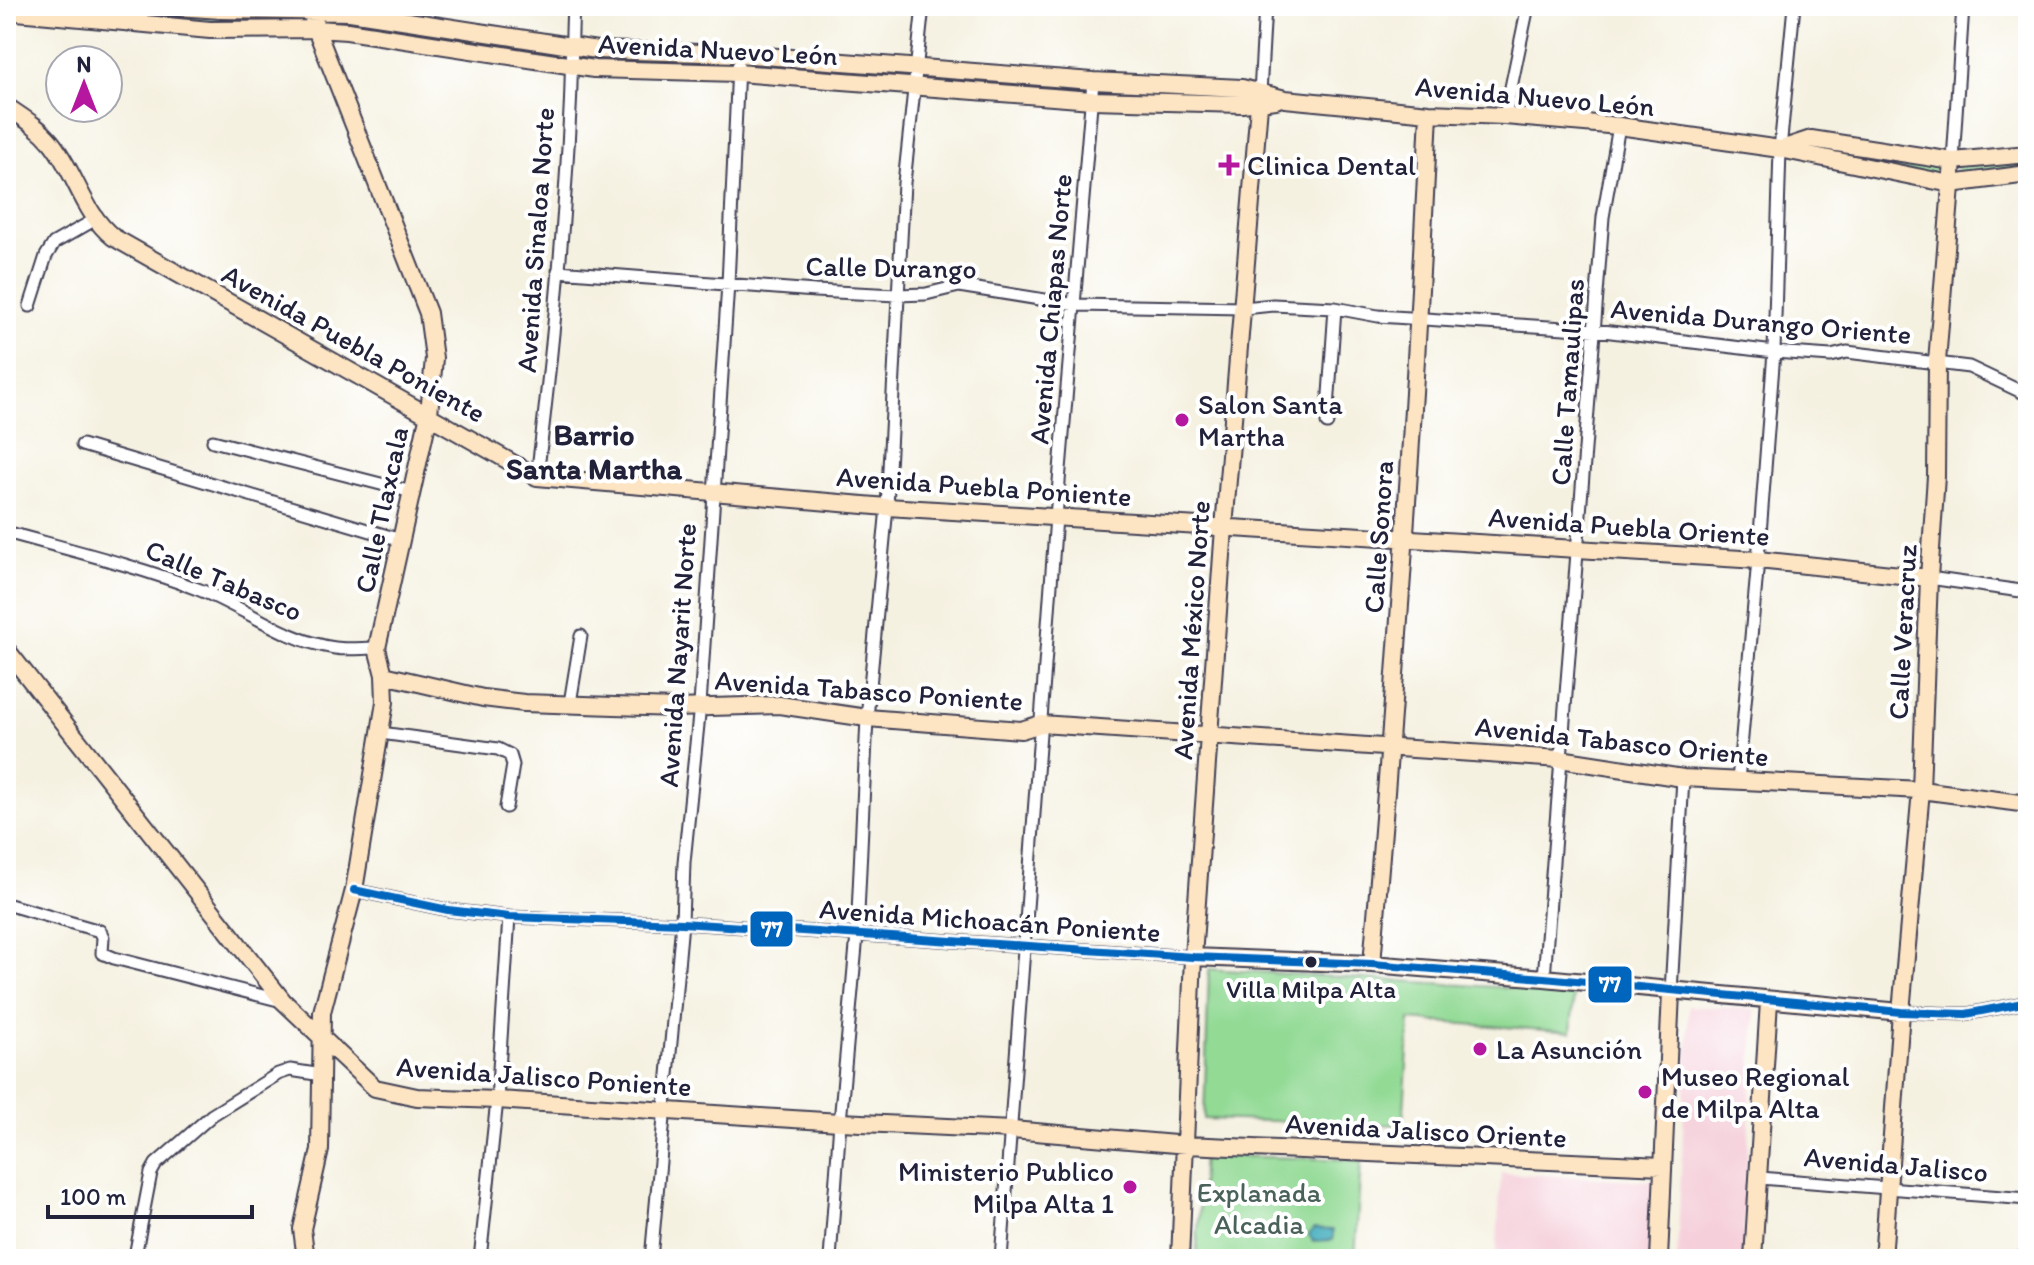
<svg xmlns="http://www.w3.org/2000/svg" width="2034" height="1265" viewBox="0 0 2034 1265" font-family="Itim,sans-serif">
<rect width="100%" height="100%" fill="#fff"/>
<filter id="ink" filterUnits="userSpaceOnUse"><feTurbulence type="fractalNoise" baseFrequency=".0125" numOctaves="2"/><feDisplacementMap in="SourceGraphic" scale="16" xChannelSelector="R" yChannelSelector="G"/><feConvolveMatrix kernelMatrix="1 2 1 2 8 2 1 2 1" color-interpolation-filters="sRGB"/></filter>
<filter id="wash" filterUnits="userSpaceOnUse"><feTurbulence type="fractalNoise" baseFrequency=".006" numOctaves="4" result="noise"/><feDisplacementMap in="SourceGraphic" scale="32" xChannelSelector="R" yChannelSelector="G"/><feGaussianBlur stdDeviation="1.8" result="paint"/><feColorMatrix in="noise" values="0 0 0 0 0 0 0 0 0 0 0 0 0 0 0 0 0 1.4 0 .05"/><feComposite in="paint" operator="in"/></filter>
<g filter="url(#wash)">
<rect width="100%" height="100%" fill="#f5f1e1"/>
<path fill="#f5cfda" d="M1689,1006L1755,1009L1742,1259H1677Z
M1501,1173L1655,1181L1651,1259H1496Z"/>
<path fill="#93da95" stroke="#5a7e68" stroke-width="2" d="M6,6H135L184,12L308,14L311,26H212Z
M316,15L568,51L567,61L319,26Z
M577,51L734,58L733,69L576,62Z
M742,58L912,73V82L742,70Z
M920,74L1089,86L1088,96L919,83Z
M1812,144L1948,166V179L1798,149Z
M2028,157V169L1956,179L1957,165Z
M1209,969L1574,992L1571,1032L1410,1020L1403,1125L1204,1119Z
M1203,1155L1361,1160L1355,1259H1196Z"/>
<path fill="#3eacbc" stroke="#30677c" stroke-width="2" d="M1313,1229L1333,1230V1240L1313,1241L1309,1235Z"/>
</g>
<g filter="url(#ink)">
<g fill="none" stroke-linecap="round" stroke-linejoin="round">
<defs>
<path id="street" d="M1260,93L1265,6
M1505,116L1528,6
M1953,161L1963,6
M558,271L815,291L897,295L926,294L959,286L1076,305L1244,308L1273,305L1335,308L1378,316L1595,330L1774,352L1831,356L1847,352L1969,367L2028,395
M30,306L46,256L54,243L96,219
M1327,423L1335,308
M213,441L412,492
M82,445L401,540
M537,477C552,355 564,233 570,110C572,76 571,41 573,6
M6,532C71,550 137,566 200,590C245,608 286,641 335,648C348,650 363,648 377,648
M1929,578L2028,592
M570,703L581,636
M381,733L498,749L510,755L513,765L506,807
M1738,781L1758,560L1774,352L1780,149L1794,6
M354,890L448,910L509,917L682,923L1193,957
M6,904L100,931L103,937L102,953L114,958L282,1001
M1544,978L1603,217L1619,126
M1671,992L1683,778
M1901,1012L1966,1014L2028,1002
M1760,1178L2028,1199
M135,1256L151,1173L156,1164L212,1115L278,1074L290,1070L322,1075
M13,1259H14
M104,1259L135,1256L152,1259
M480,1259L497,1100L509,917
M651,1259L682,923L684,862L700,705L728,284L738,66
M830,1259L840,1122L857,935L867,718L887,507L904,183L923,6
M1001,1259L1056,517L1093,81
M2023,1259L2028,1246"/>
<path id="secondary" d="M162,6L221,10L350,12L597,50L738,54L1093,81L1242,88L1285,99L1429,113L1505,116L1619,126L1780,149L1951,184L2028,174
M6,11L210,30L316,29L347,31L594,69L738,73L1092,100L1242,104L1276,100
M6,106C22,117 39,127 51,142C75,171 83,213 113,237L537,477L887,507L1758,560L1929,578
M1781,149L1811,139L1953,161L2028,154
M6,649L283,1001L375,1088L417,1097L497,1100L840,1122L1012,1130L1187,1145L1663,1166
M384,675L483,698L524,703L675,708L779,705L867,718L1021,730L1041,724L1560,759L1683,778L1921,790L2028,804
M1193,957L1372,964L1544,978L1901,1012
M1372,964C1396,681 1416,397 1429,113
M306,1259L302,1229L320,1150L322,1012L354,890L385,702L384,675L377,648L429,414L434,358L428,313L316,29L311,11
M1180,1259L1193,957L1224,528L1260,93
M1659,1259L1671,992
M1753,1259L1769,1001
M1883,1259L1901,1012L1921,790L1929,578L1936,476L1937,362L1953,161"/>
</defs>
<use href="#street" stroke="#424154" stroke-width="15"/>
<use href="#secondary" stroke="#424154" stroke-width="20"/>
<use href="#street" stroke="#fff" stroke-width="11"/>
<use href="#secondary" stroke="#fde5c4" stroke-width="16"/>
<defs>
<path id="bus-1" d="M354,890L448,910L509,917L682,923L1193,957L1372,964L1544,978L1901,1012L1966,1014L2028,1002"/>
</defs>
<use href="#bus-1" stroke="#fff" stroke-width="14"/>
<use href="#bus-1" stroke="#0065bd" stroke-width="8"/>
</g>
</g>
<g fill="#b5179e" stroke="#fff" stroke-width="3">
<path d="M1225 153h8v8h8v8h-8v8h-8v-8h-8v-8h8z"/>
<circle cx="1182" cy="420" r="8"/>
<circle cx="1480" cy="1049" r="8"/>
<circle cx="1645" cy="1092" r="8"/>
<circle cx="1130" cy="1187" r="8"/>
</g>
<circle fill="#22223b" stroke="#fff" stroke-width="3" cx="1311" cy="962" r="7"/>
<g text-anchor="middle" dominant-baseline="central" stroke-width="8" stroke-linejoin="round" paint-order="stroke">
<g font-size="26" fill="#22223b" stroke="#fff">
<text x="1311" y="989">Villa Milpa Alta</text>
</g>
<g font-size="28" fill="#22223b" stroke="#fff">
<text transform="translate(718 49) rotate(3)">Avenida Nuevo León</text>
<text transform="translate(1535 96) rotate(5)">Avenida Nuevo León</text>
<text transform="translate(535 240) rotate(-86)">Avenida Sinaloa Norte</text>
<text transform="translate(891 267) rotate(1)">Calle Durango</text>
<text transform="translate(1050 309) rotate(-85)">Avenida Chiapas Norte</text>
<text transform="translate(1761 321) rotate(5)">Avenida Durango Oriente</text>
<text transform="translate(354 343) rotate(29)">Avenida Puebla Poniente</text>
<text transform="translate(1567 382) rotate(-86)">Calle Tamaulipas</text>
<text transform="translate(984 486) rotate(4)">Avenida Puebla Poniente</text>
<text transform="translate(381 510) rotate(-78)">Calle Tlaxcala</text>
<text transform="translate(1629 526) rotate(4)">Avenida Puebla Oriente</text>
<text transform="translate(1378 537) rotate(-86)">Calle Sonora</text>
<text transform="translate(224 580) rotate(23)">Calle Tabasco</text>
<text transform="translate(1191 630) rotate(-86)">Avenida México Norte</text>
<text transform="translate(1902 632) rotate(-87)">Calle Veracruz</text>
<text transform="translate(677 655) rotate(-86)">Avenida Nayarit Norte</text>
<text transform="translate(869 690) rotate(4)">Avenida Tabasco Poniente</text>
<text transform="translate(1622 741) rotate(6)">Avenida Tabasco Oriente</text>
<text transform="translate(990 920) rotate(4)">Avenida Michoacán Poniente</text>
<text transform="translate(544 1076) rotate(4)">Avenida Jalisco Poniente</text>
<text transform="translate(1426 1130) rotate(3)">Avenida Jalisco Oriente</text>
<text transform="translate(1896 1164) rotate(5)">Avenida Jalisco</text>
</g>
<g font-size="28" fill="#22223b" stroke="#fff" text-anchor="start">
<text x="1247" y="165">Clinica Dental</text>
<text x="1198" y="404">Salon Santa<tspan x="1198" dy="32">Martha</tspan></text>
<text x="1496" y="1049">La Asunción</text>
<text x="1661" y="1076">Museo Regional<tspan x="1661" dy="32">de Milpa Alta</tspan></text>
<text x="1114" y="1171" text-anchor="end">Ministerio Publico<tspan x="1114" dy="32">Milpa Alta 1</tspan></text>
</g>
<g font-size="28" fill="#4a625a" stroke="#fff">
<text x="1259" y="1192">Explanada<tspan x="1259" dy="32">Alcadia</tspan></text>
</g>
<g font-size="30" font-weight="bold" fill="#22223b" stroke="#fff">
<text x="594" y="434">Barrio<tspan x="594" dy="34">Santa Martha</tspan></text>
</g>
</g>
<g stroke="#fff" stroke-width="3">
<rect x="749" y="910" width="45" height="38" rx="8" fill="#0065bd"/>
<rect x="1587" y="965" width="46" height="39" rx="8" fill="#0065bd"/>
</g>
<g font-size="22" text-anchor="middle" font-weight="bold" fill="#fff">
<text x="772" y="937">77</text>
<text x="1610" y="992">77</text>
</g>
<rect width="2034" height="1265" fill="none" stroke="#fff" stroke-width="32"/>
<g transform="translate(84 84)"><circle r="38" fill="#ffffff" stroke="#a7a7b1" stroke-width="2"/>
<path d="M0-6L14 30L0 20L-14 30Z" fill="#b5179e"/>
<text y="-12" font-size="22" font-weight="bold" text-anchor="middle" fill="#22223b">N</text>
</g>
<path d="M48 1205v12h204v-12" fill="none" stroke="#22223b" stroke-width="4"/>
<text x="60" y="1205" font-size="24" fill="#22223b" stroke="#ffffff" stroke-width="6" paint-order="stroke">100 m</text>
</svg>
